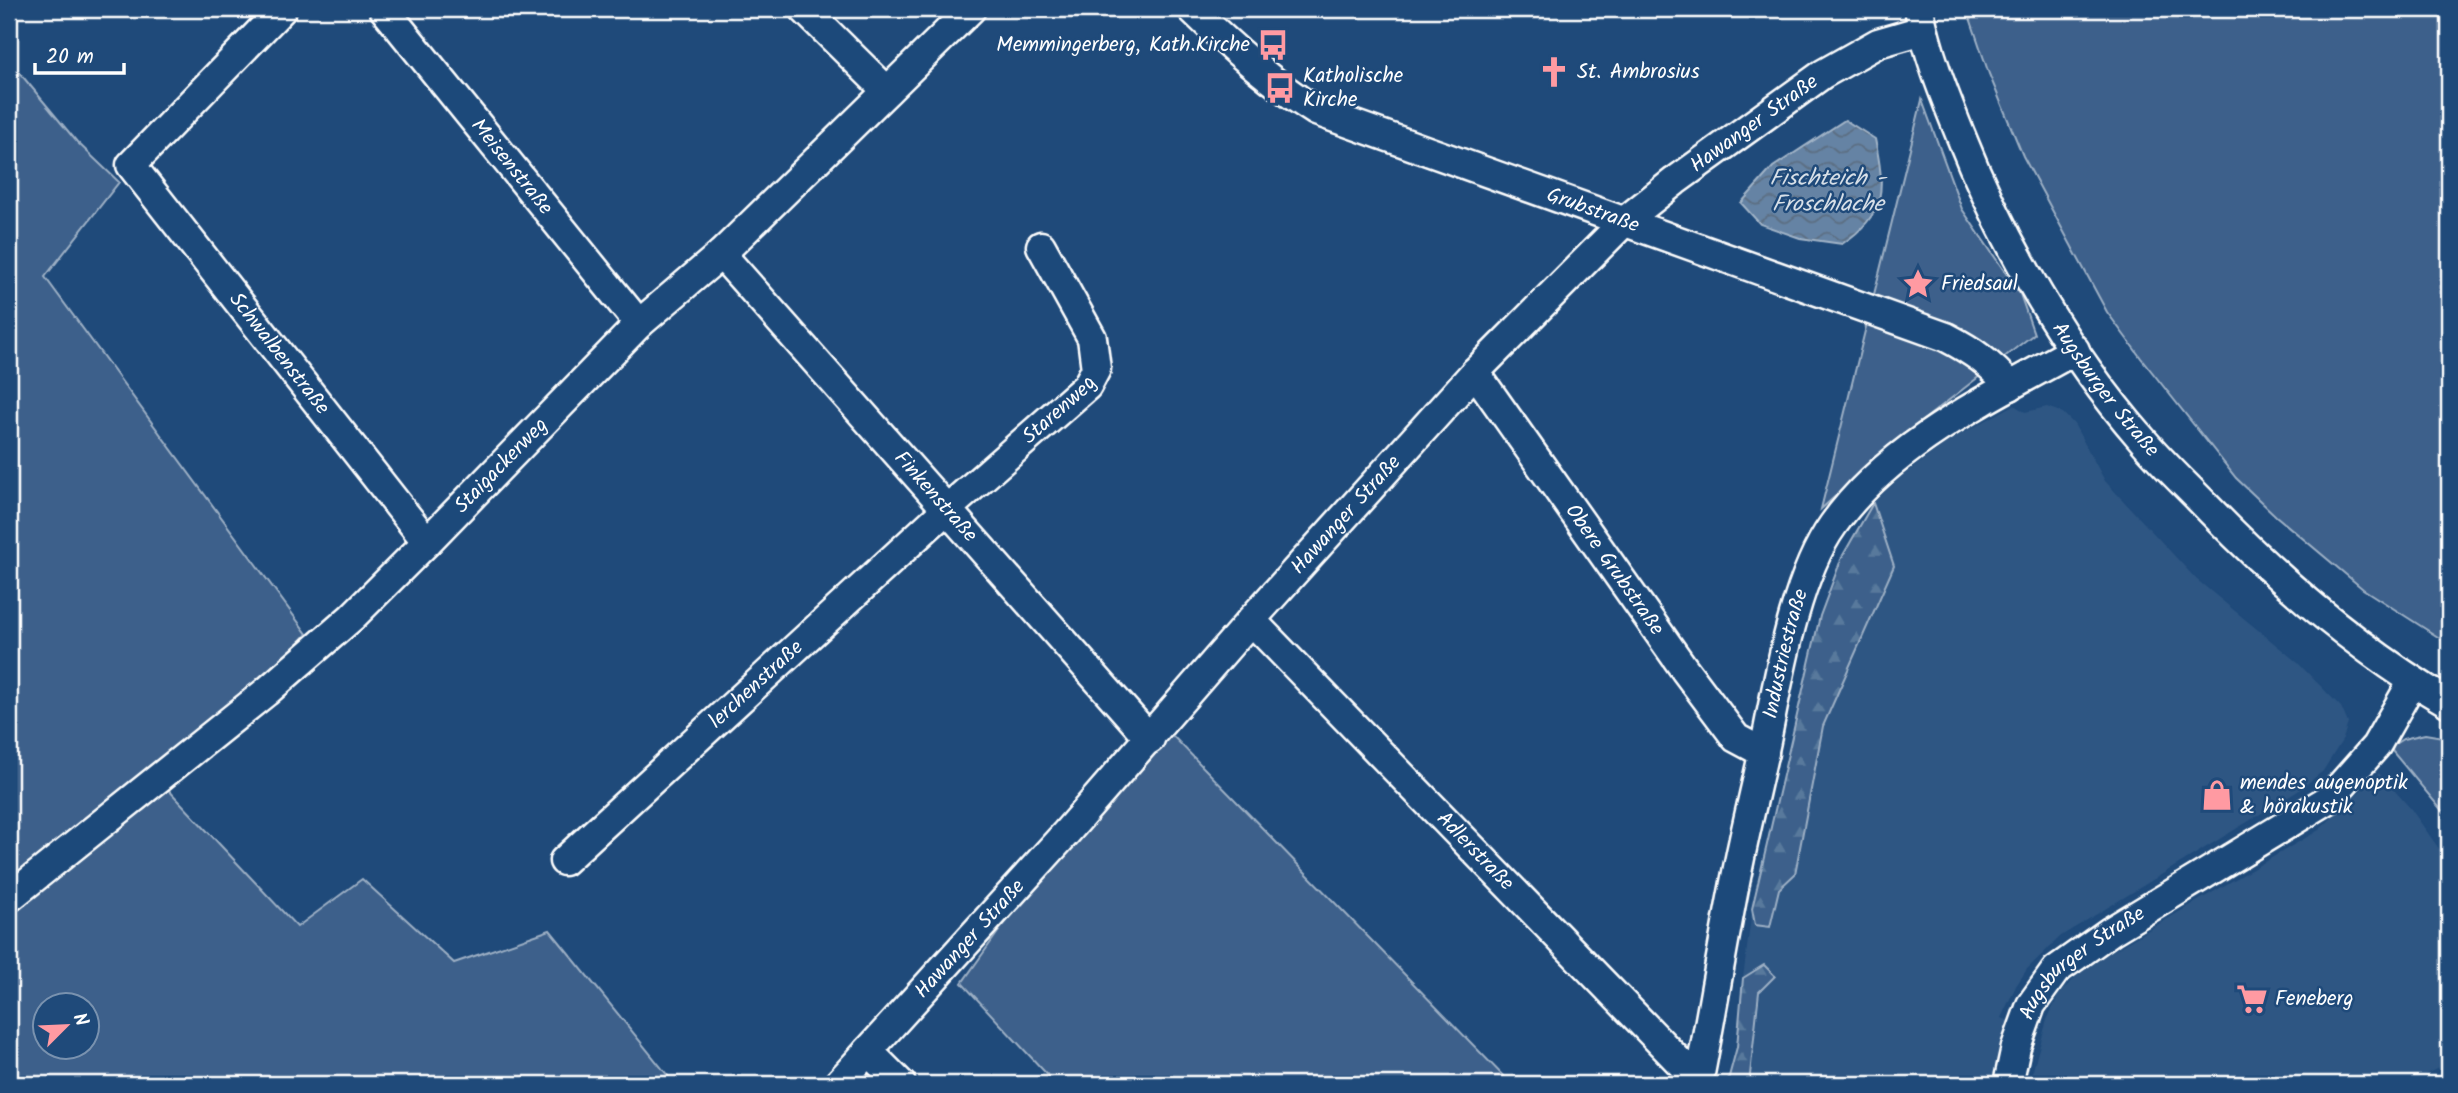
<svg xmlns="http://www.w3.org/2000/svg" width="2458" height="1093" viewBox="0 0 2458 1093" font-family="Kalam,sans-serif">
<defs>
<pattern id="forest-firs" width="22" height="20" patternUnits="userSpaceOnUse" patternTransform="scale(1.75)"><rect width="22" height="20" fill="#3c618b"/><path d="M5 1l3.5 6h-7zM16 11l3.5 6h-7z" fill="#59799c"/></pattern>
<pattern id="water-waves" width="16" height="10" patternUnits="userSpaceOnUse" patternTransform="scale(1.75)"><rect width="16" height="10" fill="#6583a4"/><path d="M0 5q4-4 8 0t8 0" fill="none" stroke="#5b6d81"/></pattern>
</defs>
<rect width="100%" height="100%" fill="#1f4a7a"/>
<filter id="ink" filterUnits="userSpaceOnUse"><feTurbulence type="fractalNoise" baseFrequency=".0143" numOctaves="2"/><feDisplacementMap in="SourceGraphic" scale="14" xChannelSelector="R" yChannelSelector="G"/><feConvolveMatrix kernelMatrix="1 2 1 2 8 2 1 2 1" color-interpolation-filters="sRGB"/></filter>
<g filter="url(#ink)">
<path fill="#2e5683" d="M2014,405L2025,412L2047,407L2063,413L2074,424L2105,481L2196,579L2298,663L2341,707L2348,723L2343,739L2323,771L2298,791L2061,936L2027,969L2016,986L2001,1018L2014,1022L1998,1084H1749L1764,965L1743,978L1752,910L1755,925L1770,927L1779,889L1795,874L1823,726L1894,566L1873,503L1901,477L1947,442Z
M2379,773L2411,809L2449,863V1063L2405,1084H2029L2047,1020L2059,994L2087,966L2319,830Z"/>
<path fill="#3c618b" stroke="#9eb0c5" stroke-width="2" fill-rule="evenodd" d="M1967,9H2449V644L2363,589L2276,516L2236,478L2141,358L2107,312L2023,156L1989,74Z
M9,60L77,142L119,182L45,277L307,634L275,670L9,888Z
M1922,100L1962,209L2020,294L2034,334L1904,435L1821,509Z
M1169,732L1511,1084H1056L962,983L1001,928Z
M2425,734L2449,738V819L2392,751L2393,745L2403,739Z
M164,785L297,927L362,879L454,963L550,930L669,1077L660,1084H9V911ZM46,1006H88V1048H46Z"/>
<path fill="url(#forest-firs)" stroke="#9eb0c5" stroke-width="2" d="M1873,503L1894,566L1823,726L1795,874L1779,889L1770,927L1755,925L1752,909L1820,616L1842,557Z
M1764,965L1775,976L1759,992L1749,1084H1727L1737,1047L1743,978Z"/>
<path fill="url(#water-waves)" stroke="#a3b5c8" stroke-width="2" d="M1845,120L1875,139C1885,188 1887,214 1842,244L1800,238L1760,224L1741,203L1773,167Z"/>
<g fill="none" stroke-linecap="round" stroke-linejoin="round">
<defs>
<g id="minor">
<path id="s1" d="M282,9L131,165L427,542"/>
<path id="s2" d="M384,9L639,324"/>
<path d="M804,9L887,91"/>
<path id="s3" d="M1192,9C1231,47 1270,82 1316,111L1946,337C1973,351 1990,363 2010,386"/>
<path id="s4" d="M1919,9C1927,52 1944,94 1960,134C2002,240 2066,352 2141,438C2163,464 2188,487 2211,511C2282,584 2361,651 2449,703"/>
<path id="s5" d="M721,254L1150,739"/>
<path id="s6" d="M1475,372L1685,670L1736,738L1764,753"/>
<path id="s7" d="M1251,620L1699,1082"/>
<path id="s8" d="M564,861L947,509L1087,386L1096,369L1092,338L1041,246"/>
<path id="s9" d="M9,898L266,692L352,617L427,542L639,324L721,254L971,9"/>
<path d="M868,1051L901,1084"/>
<path id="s10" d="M838,1084L1066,833L1251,620L1475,372L1626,220L1675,181L1823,74L1878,43L1923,30"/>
<path id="s11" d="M1698,1084C1714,1003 1726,921 1744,839C1751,807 1759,774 1766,741C1779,677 1795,578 1833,525C1890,444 1991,397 2075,350"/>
<path id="s12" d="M2008,1084L2016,1047L2031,1005L2056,970L2111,931L2329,799L2376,746L2413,681"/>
</g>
</defs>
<use href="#minor" stroke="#fff" stroke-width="33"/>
<use href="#minor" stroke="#1f4a7a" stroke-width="28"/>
</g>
</g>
<defs>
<symbol id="bus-bare" viewBox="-9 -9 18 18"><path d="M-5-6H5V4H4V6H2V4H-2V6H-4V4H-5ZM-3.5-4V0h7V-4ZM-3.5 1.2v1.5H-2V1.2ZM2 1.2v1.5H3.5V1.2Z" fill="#ff9aa2" stroke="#1f4a7a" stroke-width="2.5" paint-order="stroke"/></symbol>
<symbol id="church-bare" viewBox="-9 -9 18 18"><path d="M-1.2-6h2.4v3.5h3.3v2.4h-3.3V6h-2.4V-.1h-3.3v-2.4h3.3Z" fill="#ff9aa2" stroke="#1f4a7a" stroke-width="2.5" paint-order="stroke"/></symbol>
<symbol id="sight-bare" viewBox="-9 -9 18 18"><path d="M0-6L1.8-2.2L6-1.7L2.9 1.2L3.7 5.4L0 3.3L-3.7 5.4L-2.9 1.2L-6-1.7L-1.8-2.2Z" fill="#ff9aa2" stroke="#1f4a7a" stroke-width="2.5" paint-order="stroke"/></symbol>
<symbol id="shop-bare" viewBox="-9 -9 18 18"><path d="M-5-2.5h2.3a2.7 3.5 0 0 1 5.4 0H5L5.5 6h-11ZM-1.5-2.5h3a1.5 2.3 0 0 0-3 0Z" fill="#ff9aa2" stroke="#1f4a7a" stroke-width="2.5" paint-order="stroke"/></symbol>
<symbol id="supermarket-bare" viewBox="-9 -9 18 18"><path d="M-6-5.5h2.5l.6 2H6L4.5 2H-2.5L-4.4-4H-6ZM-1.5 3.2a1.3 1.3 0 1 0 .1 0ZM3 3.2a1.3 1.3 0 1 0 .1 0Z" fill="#ff9aa2" stroke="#1f4a7a" stroke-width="2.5" paint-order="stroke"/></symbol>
</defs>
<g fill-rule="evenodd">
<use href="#bus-bare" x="1251" y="23" width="44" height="44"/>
<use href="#church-bare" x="1532" y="50" width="44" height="44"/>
<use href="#bus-bare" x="1258" y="66" width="44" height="44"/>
<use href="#sight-bare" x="1896" y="262" width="44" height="44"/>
<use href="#shop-bare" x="2195" y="773" width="44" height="44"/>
<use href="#supermarket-bare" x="2230" y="977" width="44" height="44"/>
</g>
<g text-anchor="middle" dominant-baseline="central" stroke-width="5" stroke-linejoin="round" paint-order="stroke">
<g font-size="21" fill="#fff" stroke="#1f4a7a" text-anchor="start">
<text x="1250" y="45" text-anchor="end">Memmingerberg, Kath.Kirche</text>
<text x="1577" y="72">St. Ambrosius</text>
<text x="1303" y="76">Katholische<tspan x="1303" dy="24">Kirche</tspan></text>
<text x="1941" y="284">Friedsaul</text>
<text x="2240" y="783">mendes augenoptik<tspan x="2240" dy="24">&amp; hörakustik</tspan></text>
<text x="2275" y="999">Feneberg</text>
</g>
<g font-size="21" fill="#fff" stroke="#1f4a7a">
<text stroke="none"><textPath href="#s10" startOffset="1330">Hawanger Straße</textPath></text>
<text stroke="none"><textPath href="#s2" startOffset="203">Meisenstraße</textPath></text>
<text stroke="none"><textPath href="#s3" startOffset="455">Grubstraße</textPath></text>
<text stroke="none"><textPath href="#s1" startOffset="457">Schwalbenstraße</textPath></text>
<text stroke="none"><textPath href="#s4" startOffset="427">Augsburger Straße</textPath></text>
<text stroke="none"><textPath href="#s8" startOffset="670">Starenweg</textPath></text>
<text stroke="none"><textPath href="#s9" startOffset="656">Staigackerweg</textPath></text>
<text stroke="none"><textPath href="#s5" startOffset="324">Finkenstraße</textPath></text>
<text stroke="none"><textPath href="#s10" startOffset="763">Hawanger Straße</textPath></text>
<text stroke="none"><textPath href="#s6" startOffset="242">Obere Grubstraße</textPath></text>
<text stroke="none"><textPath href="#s11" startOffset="439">Industriestraße</textPath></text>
<text stroke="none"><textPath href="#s8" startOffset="261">lerchenstraße</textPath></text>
<text stroke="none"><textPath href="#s7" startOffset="322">Adlerstraße</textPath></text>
<text stroke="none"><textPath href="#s10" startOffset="196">Hawanger Straße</textPath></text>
<text stroke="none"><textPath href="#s12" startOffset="149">Augsburger Straße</textPath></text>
</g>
<g font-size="23" font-style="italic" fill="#d8e0e8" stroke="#1f4a7a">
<text x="1828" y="179">Fischteich -<tspan x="1828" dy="26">Froschlache</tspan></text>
</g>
</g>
<rect width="2458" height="1093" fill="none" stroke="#1f4a7a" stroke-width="35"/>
<rect x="18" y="18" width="2423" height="1058" fill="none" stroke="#fff" stroke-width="2.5" filter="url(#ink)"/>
<g transform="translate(66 1026) rotate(66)"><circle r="33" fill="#1f4a7a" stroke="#7992af" stroke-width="2"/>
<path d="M0-5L12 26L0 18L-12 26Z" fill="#ff9aa2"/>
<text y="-10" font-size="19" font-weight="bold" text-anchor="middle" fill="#ffffff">N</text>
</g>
<path d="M35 63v10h89v-10" fill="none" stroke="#ffffff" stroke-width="3.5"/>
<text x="46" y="63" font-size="21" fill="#ffffff" stroke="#1f4a7a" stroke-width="5" paint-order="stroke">20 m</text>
</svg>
